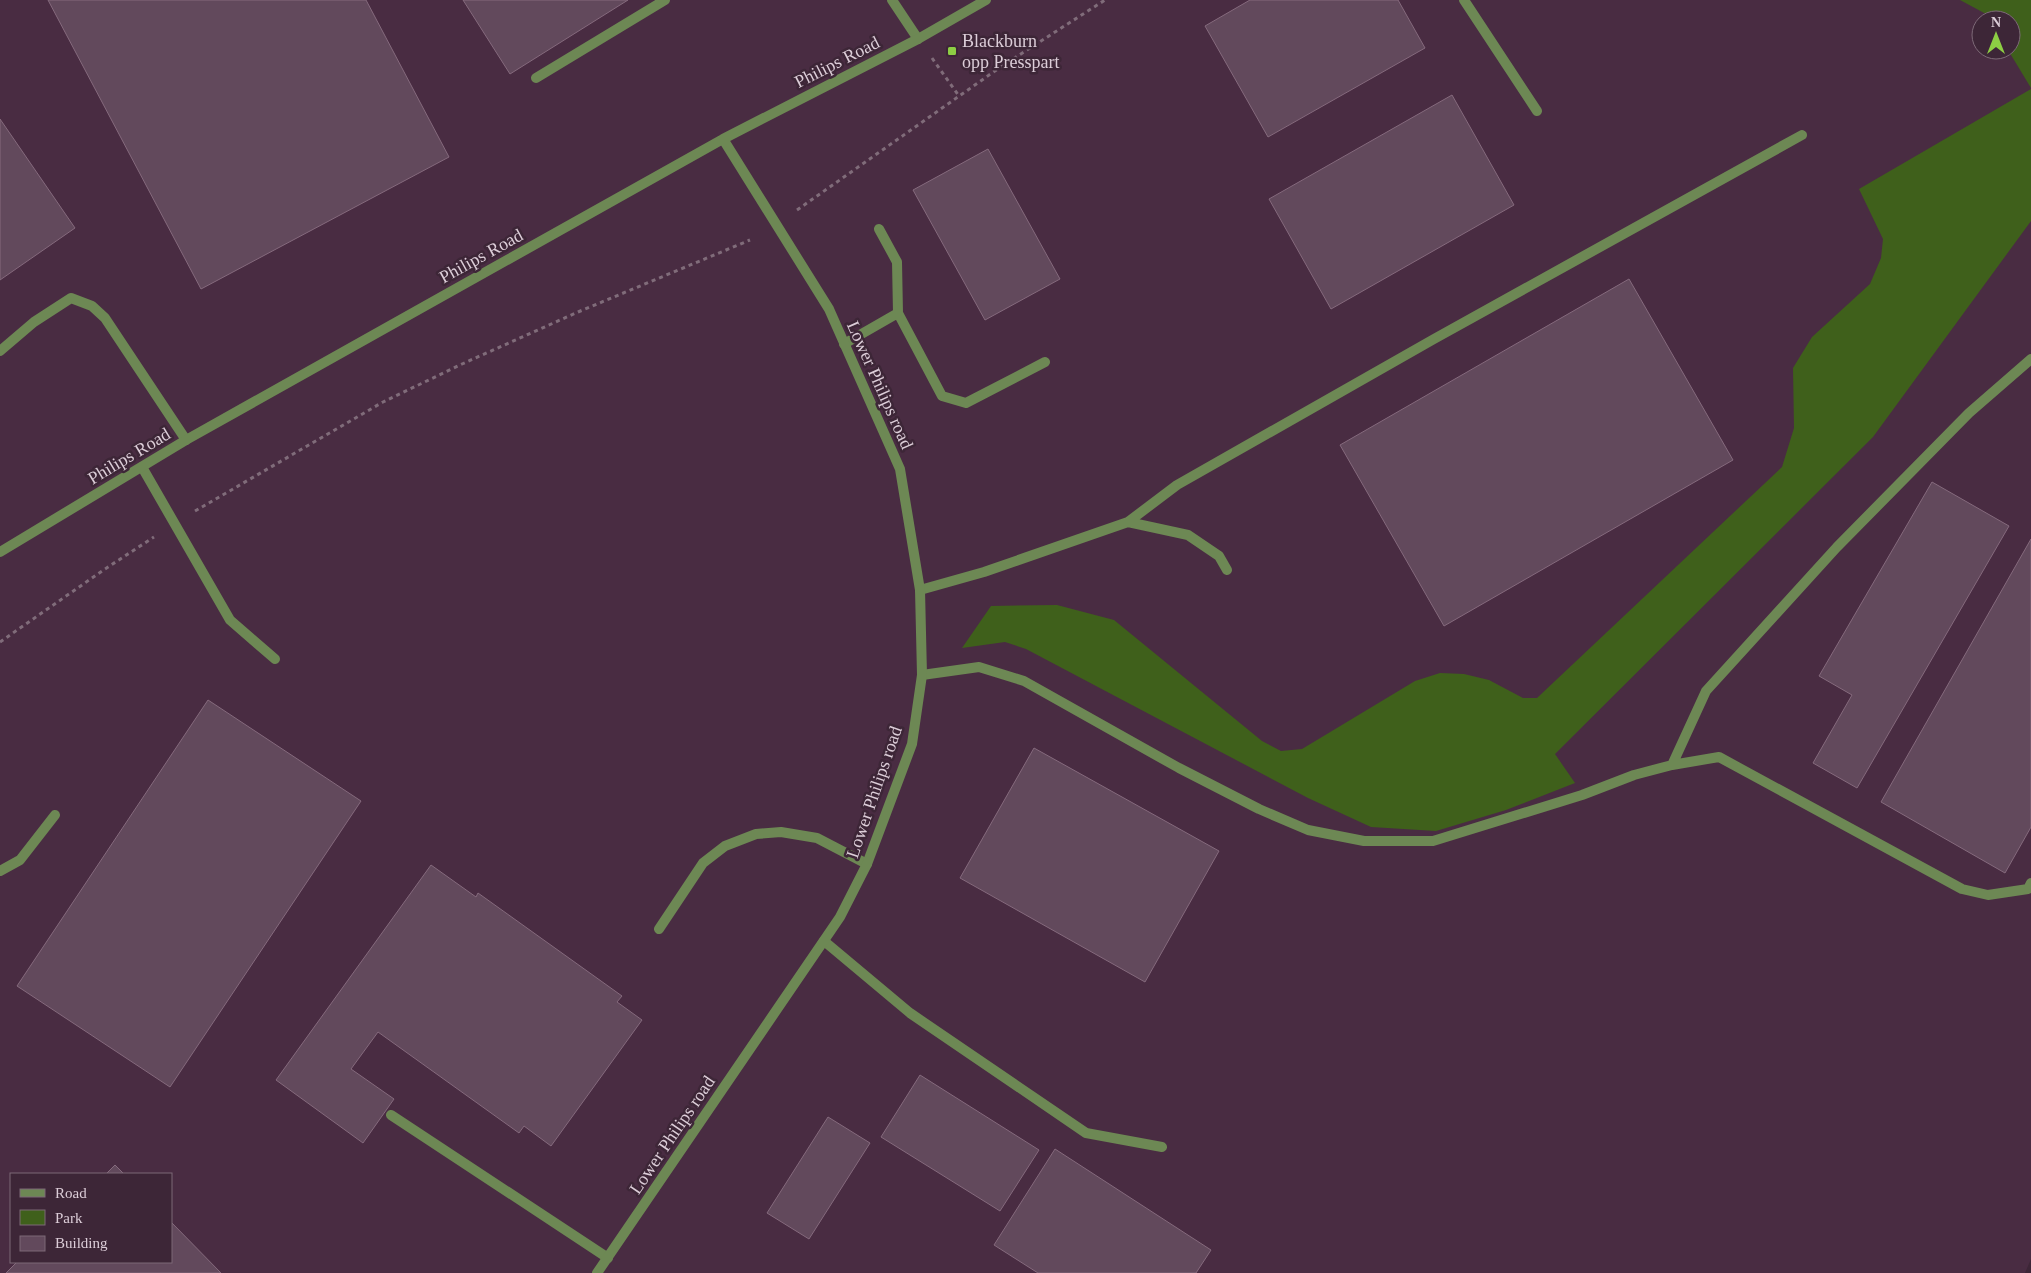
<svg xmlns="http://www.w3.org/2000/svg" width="2031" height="1273" viewBox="0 0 2031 1273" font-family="Georgia,serif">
<rect width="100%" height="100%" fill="#3d2637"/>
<path fill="#492c42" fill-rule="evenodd" d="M0,0H2031V1259L2025,1273H0ZM1981,20H2011V50H1981ZM11,1174H171V1262H11Z"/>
<path fill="#3f601b" d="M1960,0H2031V88L2008,50H2011V20H1990L1986,14Z
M2031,89V221L1873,437L1555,754L1575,783L1506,810L1436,831L1371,827L1308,798L1026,649L1005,642L962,648L991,606L1057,605L1114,620L1262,741L1281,751L1302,749L1415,681L1440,673L1464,674L1489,680L1523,698H1537L1782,467L1794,428L1793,368L1812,337L1870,284L1881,258L1883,239L1859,189Z"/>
<path fill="#62495c" stroke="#856a7d" d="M48,0H366L449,157L201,289Z
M463,0H628L510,74Z
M1250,0H1398L1425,48L1268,137L1205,26Z
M1452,95L1514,205L1331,309L1269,199Z
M0,119L75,228L0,280Z
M988,149L1060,279L985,320L913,190Z
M1629,279L1733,460L1444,626L1340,445Z
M1932,482L2009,526L1857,788L1813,763L1852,695L1819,676Z
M2031,539V827L2005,873L1881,802Z
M208,700L361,801L170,1087L17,986Z
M1034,748L1219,851L1145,982L960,878Z
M431,865L476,897L478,893L622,996L617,1002L642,1020L551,1146L524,1126L519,1133L378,1032L351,1069L394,1099L363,1143L276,1080Z
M920,1075L1039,1150L1000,1211L881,1137Z
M828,1117L870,1143L809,1239L767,1213Z
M1055,1149L1211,1250L1196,1273H1038L994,1245Z
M115,1165L124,1174H106Z
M171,1222L221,1273H6L17,1262H171Z"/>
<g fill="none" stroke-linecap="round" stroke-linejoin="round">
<path stroke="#806c7a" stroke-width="3" stroke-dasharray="4 4" stroke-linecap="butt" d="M932,58L959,96
M797,210L1002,66L1105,0
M195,511L383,402L462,364L578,312L750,240
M0,642L105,569L154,537"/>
<path stroke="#6d8854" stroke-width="10" d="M892,0L918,39
M1464,0L1537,111
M536,78L665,0
M879,229L897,262L898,313
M844,344L898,313L942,396L966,403L1045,362
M0,351L34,322L71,298L92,306L105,318L186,440
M142,467L230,620L275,659
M1128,522L1188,535L1219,556L1227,570
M920,590L984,572L1128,522L1177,485L1434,339L1802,135
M922,675L979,667L1024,681L1179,768L1259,809L1308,830L1364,841H1433L1582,795L1634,775L1672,765L1719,757L1962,889L1988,895L2028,889L2031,883
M1672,765L1706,691L1837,547L1969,413L2031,359
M0,871L20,860L55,815
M659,929L703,863L725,846L756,834L781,832L817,838L867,864
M824,941L910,1013L1086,1133L1162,1147
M391,1115L608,1258"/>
<path stroke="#6d8854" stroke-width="10" d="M0,552L186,440L723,139L918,39L986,0
M597,1273L840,917L867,864L912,744L922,675L920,590L900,469L829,309L723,139"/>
</g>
<rect fill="#8dce44" stroke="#3d2637" stroke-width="2" x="947" y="46" width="10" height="10" rx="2.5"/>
<g text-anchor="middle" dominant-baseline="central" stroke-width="5" stroke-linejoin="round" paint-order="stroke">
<g font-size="18" fill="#dccdd8" stroke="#3d2637" text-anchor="start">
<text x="962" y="41">Blackburn<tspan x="962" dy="21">opp Presspart</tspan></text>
</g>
<g font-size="18" fill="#dccdd8" stroke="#3d2637">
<text transform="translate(837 62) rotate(-27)">Philips Road</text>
<text transform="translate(481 256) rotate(-29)">Philips Road</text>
<text transform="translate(880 385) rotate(66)">Lower Philips road</text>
<text transform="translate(129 456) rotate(-31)">Philips Road</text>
<text transform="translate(874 792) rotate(-71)">Lower Philips road</text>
<text transform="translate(672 1135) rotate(-56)">Lower Philips road</text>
</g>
</g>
<rect x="10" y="1173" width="162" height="90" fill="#3d2637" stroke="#7d6977"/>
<rect x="20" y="1189" width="25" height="8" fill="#6d8854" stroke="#7d6977"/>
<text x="55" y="1198" font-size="15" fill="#dccdd8">Road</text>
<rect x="20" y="1210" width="25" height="15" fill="#3f601b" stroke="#7d6977"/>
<text x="55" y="1223" font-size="15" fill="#dccdd8">Park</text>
<rect x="20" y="1236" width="25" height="15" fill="#62495c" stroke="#7d6977"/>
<text x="55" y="1248" font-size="15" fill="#dccdd8">Building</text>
<g transform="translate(1996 35)"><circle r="24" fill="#3d2637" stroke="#7d6977"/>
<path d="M0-4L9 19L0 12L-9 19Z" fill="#8dce44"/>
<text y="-8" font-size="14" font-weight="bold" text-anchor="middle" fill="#dccdd8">N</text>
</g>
</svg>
